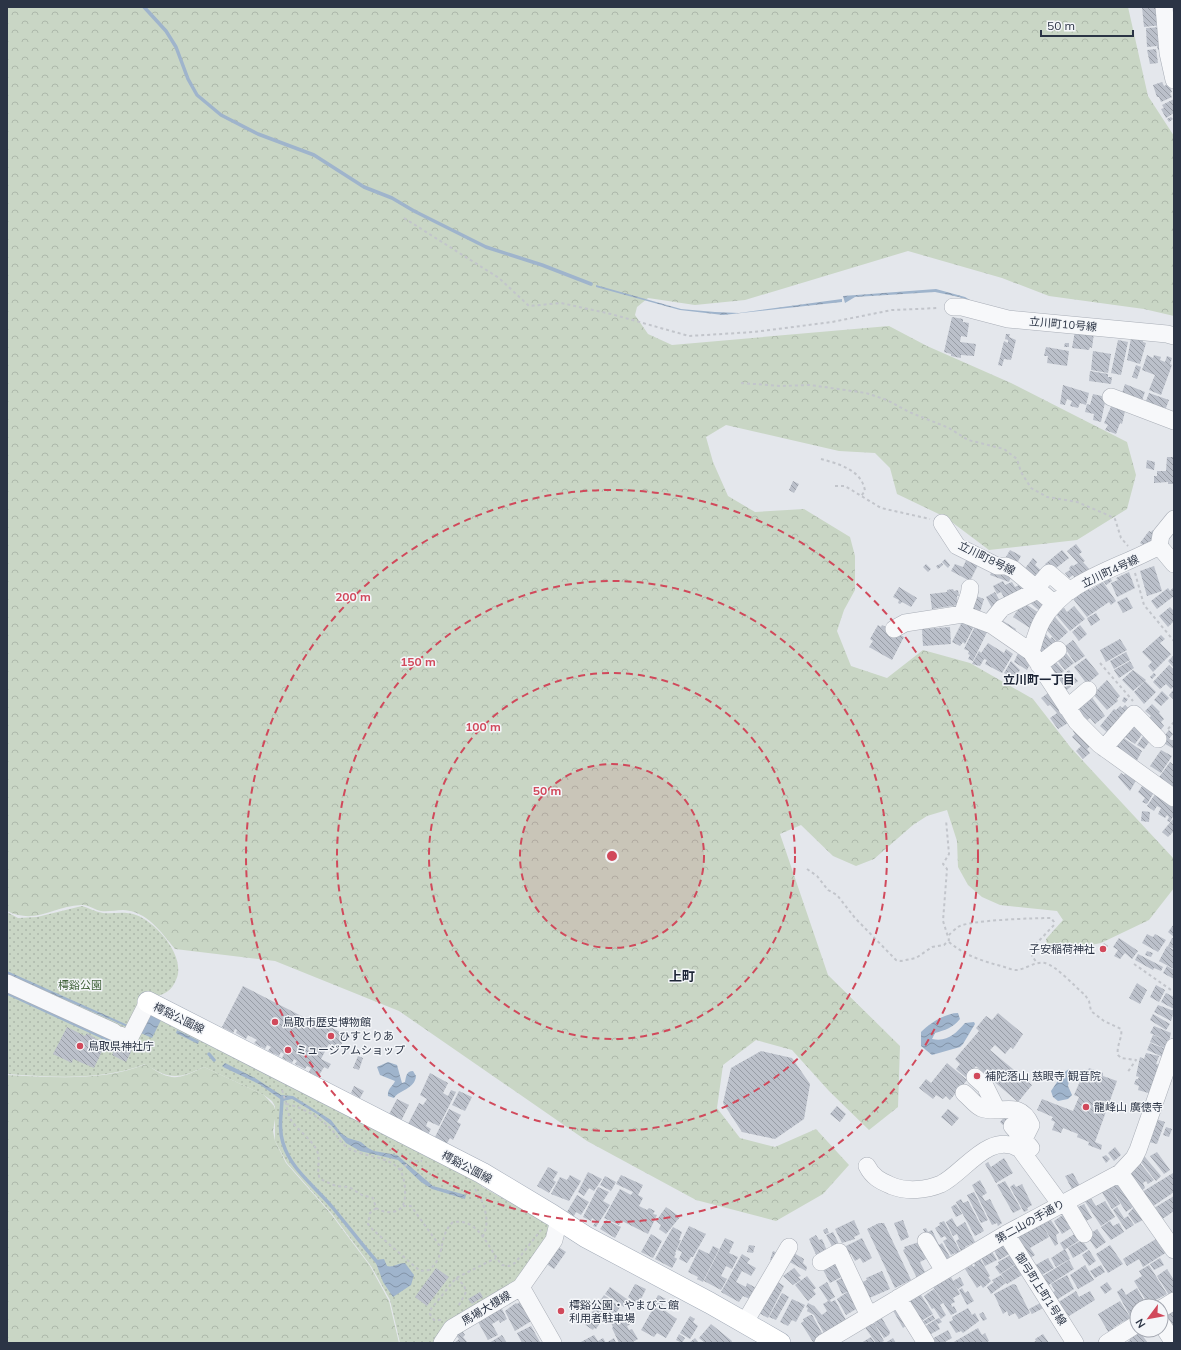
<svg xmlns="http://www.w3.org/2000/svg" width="1181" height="1350" viewBox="0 0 1181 1350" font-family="Mulish,'Noto Sans JP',sans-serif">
<defs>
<pattern id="forest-crowns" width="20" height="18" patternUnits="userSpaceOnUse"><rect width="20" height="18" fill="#c9d6c5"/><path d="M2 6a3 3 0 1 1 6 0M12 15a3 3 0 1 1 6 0" fill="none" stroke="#adb8ab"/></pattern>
<pattern id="park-dots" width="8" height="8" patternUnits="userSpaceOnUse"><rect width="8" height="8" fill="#c9d6c5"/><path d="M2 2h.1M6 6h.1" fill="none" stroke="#adb8ab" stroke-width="1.8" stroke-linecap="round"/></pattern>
<pattern id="water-waves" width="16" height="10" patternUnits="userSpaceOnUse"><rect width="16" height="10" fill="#9fb4cc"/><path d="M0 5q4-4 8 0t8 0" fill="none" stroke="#8293a7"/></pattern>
<pattern id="building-back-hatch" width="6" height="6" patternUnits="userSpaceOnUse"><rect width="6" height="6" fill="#bbc0ca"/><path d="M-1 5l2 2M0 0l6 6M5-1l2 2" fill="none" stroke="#989da6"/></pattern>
</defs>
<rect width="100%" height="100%" fill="#e4e7ec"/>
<path fill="url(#forest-crowns)" d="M7,7H1128L1148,96L1174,136V316L1144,309L1049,296L1002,278L908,251L745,300L695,305L648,298L637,307L635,315L648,334L672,345L889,326L927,346L1011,383L1127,442L1136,475L1127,509L1077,540L989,550L945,517L897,494L890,468L875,453L839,451L726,425L706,437L713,462L728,496L755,512L804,509L850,537L855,556V590L844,610L837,631L851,666L887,678L923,650L970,663L1033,699L1071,748L1174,859V888L1149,920L1101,943L1060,951L1047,948L1046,939L1063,920L1057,911L1000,905L982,897L968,885L958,867L957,841L947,810L927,816L913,825L874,859L856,866L833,856L801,825L780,834L828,975L900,1046L898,1107L869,1130L829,1091L792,1050L756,1040L723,1065L717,1108L740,1138L775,1147L816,1129L849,1165L823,1194L776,1221L696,1200L587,1141L399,1011L275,961L175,949C161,932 147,911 123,910C116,910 108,912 101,911C95,910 88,904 81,905C54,906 36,925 7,911Z
M146,1064C171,1082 177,1080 204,1067L264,1095L274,1106L276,1113L273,1131L275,1141L286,1163L331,1214L370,1266L389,1301L399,1343H7V1075C52,1077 103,1082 146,1064Z"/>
<path fill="url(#park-dots)" d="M82,906C89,908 96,912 103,913C115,914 124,911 136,915C156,922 187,957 176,980C172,990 164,996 153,996L480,1180L481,1186L551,1226L550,1237L516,1285L439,1343H400L390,1300L371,1266L332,1214L287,1163L275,1141V1106L272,1101L264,1095L204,1067C178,1079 170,1080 145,1064C103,1081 52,1077 7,1074V912L18,918L37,917Z"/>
<path fill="url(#water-waves)" d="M596,285L681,309L715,312L739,313L842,299V302L723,315L680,310L596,287Z
M936,289L965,297L980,306L1019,316L1096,321L1174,329V333L1084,323L1018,318L979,309L970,302L959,297L935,292L855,297L845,303L843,296Z
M7,971L130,1026L152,1013L162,1018L152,1038L7,974Z
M958,1013L960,1019C953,1028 945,1030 935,1033L932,1039C948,1042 955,1034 965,1023L974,1022L975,1024L963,1044L960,1047L932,1055L921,1046V1032C929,1024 945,1013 958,1013Z
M177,1030L199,1041L198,1044L176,1033Z
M388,1062L397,1065L402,1083L405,1082C406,1077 406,1071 413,1071L416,1076C415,1089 399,1090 394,1098L388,1096C387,1089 393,1086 395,1081L380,1075L377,1067Z
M225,1063L255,1078L281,1095L293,1096L331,1120L341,1133L348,1138L361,1142L368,1148L374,1151L397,1155L433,1186L466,1195L465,1199L432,1189L421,1182L398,1160L360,1151L346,1143L332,1126L317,1114L292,1099L283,1101L259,1084L225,1068L222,1066Z
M1069,1069L1071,1072L1068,1086L1072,1095L1068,1099L1058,1101L1053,1097L1051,1091L1063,1073Z
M384,1259L387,1266C393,1268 398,1263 405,1263L414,1275L411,1285L393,1297L383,1282L375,1260Z"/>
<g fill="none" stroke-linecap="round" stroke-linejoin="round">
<path stroke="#9fb4cc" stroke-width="3.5" d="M144,7L166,31L176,47L188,79L197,95L221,115L258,134L314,155L364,187L392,198L414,211L486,247L542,265L591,284
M7,993L109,1040
M209,1054L214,1060
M282,1097C282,1112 278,1127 283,1143C291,1170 315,1186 333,1208C348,1226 362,1245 378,1263"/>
</g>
<path fill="url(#building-back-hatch)" d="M1142,7H1161L1162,25L1144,27Z
M1163,27L1164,49L1158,50L1157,46L1147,47L1146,28Z
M1156,49L1158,63L1150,64L1147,50Z
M1162,82L1164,86L1169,84L1172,92L1170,93L1172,97L1161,102L1159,97H1157L1153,85Z
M1174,99V113L1166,118L1161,109L1164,108L1162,105Z
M1171,117L1173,119L1169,122L1167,119Z
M952,317L963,319V322L969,323L967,337L961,336L960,342L976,344L974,356L961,355V358L951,356V354L944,352Z
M1075,331L1094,333L1092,348L1090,347L1089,350L1072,348Z
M1006,334H1010L1009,337L1016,340L1011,360L1004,359L1002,366L998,365L1004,341L1008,343V340L1005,339Z
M1131,338L1143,340V342L1146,343L1140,364L1127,360Z
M1118,340L1128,342L1121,375L1111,373Z
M1065,343H1069V347H1064Z
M1046,347L1069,351L1067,366L1047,363L1048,356H1044Z
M1093,351L1111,354L1108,373L1091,370Z
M1147,355L1153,358L1154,355L1161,357L1160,360L1165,362L1167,356L1172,358L1170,364L1172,365L1161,395L1149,390L1155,375L1142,370Z
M1136,365L1141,367L1137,379L1132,377Z
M1090,371L1108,374V377H1112L1111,384L1089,381Z
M1125,384L1145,392L1141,403L1121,396Z
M1063,385L1089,393L1086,405L1080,403L1078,408L1070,406L1072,401L1067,399L1065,405L1060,404Z
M1149,393L1169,400L1164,413L1144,406Z
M1093,394L1106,397L1101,422L1093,420L1094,414L1085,412L1087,404L1090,405Z
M1113,402L1126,407L1122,424L1120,423L1116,434L1105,430L1108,425L1104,423Z
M1167,457H1174V484H1168V482L1154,483V476H1157V471H1166Z
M1147,460L1155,462L1154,470L1146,468Z
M793,481L799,484L794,493L789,490Z
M1153,530L1157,533L1146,547L1140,543L1149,531L1151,532Z
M1076,544L1082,552L1079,554L1085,561L1083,562L1092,572L1078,583L1073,575L1069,578L1065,573L1070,570L1069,568L1072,565L1073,566L1078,563L1067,551Z
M1010,550L1021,556L1015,567L1003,562Z
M1062,550L1069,558L1051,572L1045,564Z
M968,556L980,561L970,581L951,571L955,564L963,567Z
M1033,558L1037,562L1035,565L1045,574L1037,583L1023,571Z
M945,559L950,565L948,568L942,562Z
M942,563L943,565L938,569L936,566Z
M926,564L931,569L928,572L923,567Z
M1154,566L1162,591L1147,596L1140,571Z
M994,567L1013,572L1009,582L990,575Z
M1129,572L1135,588L1117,597L1111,583L1118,580L1116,578Z
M1108,573L1112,581L1106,585L1101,577Z
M1003,581L1005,585L1012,582L1015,587L1025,582L1027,586L1006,601L1001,592L997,594L993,586Z
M1103,582L1116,601L1111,605L1109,602L1087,617L1071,596L1088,588L1090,590Z
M899,587L917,598L911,607L902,602L900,604L898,603L899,600L893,597Z
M1174,587V596L1157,609L1151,601L1168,588L1170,591Z
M953,589L954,591L958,590L959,596H957L958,605L932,609L930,594L947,592V590Z
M995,592L1002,605L993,610L986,597Z
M1035,594L1046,600L1043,614L1028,601Z
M974,595L984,599L980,612L969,609Z
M1127,597L1133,608L1123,613L1117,602Z
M1023,602L1042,615L1030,628L1013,617Z
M1074,606L1085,619L1070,631L1054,612L1064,608L1067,612Z
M1170,607L1174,611V621L1168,627L1159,616Z
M1096,613L1100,620L1091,626L1087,618Z
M1054,616L1068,632L1057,642L1045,628L1053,621L1051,619Z
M1000,619L1016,629L1013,634L1006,629Z
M963,620L974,626L965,644L963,642L960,646L952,642Z
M977,622L988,630L973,661L968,659L970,655L968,654L969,651L964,649Z
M878,625L881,627L882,625L904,637L892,660L869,647L873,641L870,639Z
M1080,625L1087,634L1079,641L1072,632Z
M950,627L951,644L923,646L922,629Z
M1046,634L1050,639L1052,637L1056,642L1042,656L1038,650L1039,640Z
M1161,635L1165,639L1160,643L1171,654L1153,672L1148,666L1152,662L1142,652Z
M1120,639L1127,650L1106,662L1100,650Z
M1073,640L1085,656L1075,663L1064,647Z
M988,643L1004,653L1006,649L1013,654L1002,673L985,664L987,660L984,659L980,666L972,664L979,651L981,653Z
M1019,651L1031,662L1027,670L1014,662Z
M1126,652L1130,660L1114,669L1110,661Z
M1066,653L1074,663L1065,670L1057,660Z
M1174,655V668L1168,661Z
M1086,658L1099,674L1087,684L1074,667Z
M1011,661L1020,670L1015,679L1004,673Z
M1055,661L1064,671L1054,679L1048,666Z
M1130,661L1134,668L1119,678L1114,670Z
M1169,665L1174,670V686L1171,689L1166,684L1160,689L1153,682Z
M1069,670L1078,681L1064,692L1056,681Z
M1133,670L1146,680L1133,691L1122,680Z
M1154,673L1156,675L1152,679L1150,677Z
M1107,680L1120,696L1117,699L1118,701L1107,710L1093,694Z
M1145,681L1156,692L1144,704L1134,692Z
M1174,689V700L1169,695Z
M1051,691L1068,723L1058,729L1050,718L1057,713L1050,705L1048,706L1041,698Z
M1162,691L1169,698L1161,706L1154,700Z
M1091,696L1105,716L1095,724L1090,718L1086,721L1076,709Z
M1124,697L1128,699L1125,703L1122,701Z
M1152,704L1160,712L1159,713L1164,719L1161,722L1164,726L1157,734L1148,719L1151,716L1145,711Z
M1125,705L1132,712L1111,736L1100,726L1114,709L1116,710L1120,706L1122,708Z
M1134,720L1146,729L1135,744L1122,735Z
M1078,726L1094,743L1087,749L1090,753L1083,759L1076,751L1081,746L1072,737L1075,734L1073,731Z
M1169,730L1173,734L1169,739L1174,741V749L1160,741Z
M1146,732L1153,737L1144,749L1137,745Z
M1121,736L1142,751L1135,764L1115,745Z
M1161,750L1172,756L1161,773L1150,766Z
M1170,762L1174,765V785L1172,789L1157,780Z
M1128,769L1138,777L1130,791L1118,777L1121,773L1124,775Z
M1145,782L1156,789L1147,804L1142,802L1145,798L1138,792Z
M1158,790L1174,802V815L1170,822L1167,821L1169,817L1167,815L1165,818L1158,814L1161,808L1157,806L1154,811L1147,806Z
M1142,811L1150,812L1149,822L1141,821Z
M1174,818V833L1173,832L1168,837L1162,832Z
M1174,924V937L1168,932Z
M1147,934L1153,937L1155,934L1166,940L1158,952L1142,943Z
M1119,938L1138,951L1132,959L1125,953L1120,959L1114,956L1118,950L1113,947Z
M1172,938L1174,939V949L1168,946Z
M1104,943L1108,946L1103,954L1099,951Z
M1167,946L1174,950V969L1159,961Z
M1147,951L1153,953L1151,957L1145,955Z
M1138,954L1163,967L1161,971L1154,968L1153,970L1135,960Z
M1167,966L1174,970V979L1163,973Z
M1137,983L1147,990L1140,1004L1129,998Z
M1156,985L1165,990L1159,1002L1150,997Z
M243,986L317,1024L318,1021L346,1035L339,1049L329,1044L321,1059L331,1064L328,1069L324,1067L318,1077L309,1072L311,1068L307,1066L305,1069L295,1064L297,1061L294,1059L292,1063L282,1058L284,1054L281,1052L279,1056L268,1051L271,1047L267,1045L265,1049L254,1043L257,1040L248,1035L246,1039L236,1033L237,1030L235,1029L233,1033L222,1027Z
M1166,993L1174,997V1009L1161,1002Z
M1158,1005L1174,1011L1171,1021L1154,1012Z
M998,1013L1023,1034L1013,1049L1011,1047L1005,1054L995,1045L990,1050L1032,1085L1018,1102L976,1066L974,1069L976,1071L969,1080L956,1069L960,1064L955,1059L979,1031L976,1028L986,1016L992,1020Z
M1153,1014L1170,1024L1166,1030L1150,1020Z
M1154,1026L1171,1033L1167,1049L1150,1042L1153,1035L1166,1040L1150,1033Z
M67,1027L85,1036L87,1033L103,1043L100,1048L103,1049L94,1068L73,1059L72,1063L53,1054Z
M117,1043L132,1050L126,1062L112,1055Z
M1150,1043L1166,1049L1163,1057L1147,1050Z
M761,1051L792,1058L810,1084L804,1119L775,1139L742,1132L723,1103L731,1068Z
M1146,1053L1159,1056L1156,1064L1161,1065L1152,1094L1138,1090L1139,1086L1134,1084L1136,1079H1138L1139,1077L1136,1076L1140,1057L1144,1059Z
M358,1056L363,1058L359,1070L353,1068Z
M947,1063L967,1080L963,1085L966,1087L958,1097L955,1094L950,1100L946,1096L943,1099L936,1095L933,1099L919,1088L926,1079L931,1083Z
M1089,1068L1103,1073V1076L1117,1081L1095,1142L1102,1145L1101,1150L1088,1145L1089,1142L1077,1137L1078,1134L1063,1128L1061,1133L1052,1130L1055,1122L1051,1120L1053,1117L1037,1110L1042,1099L1073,1111L1079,1097L1074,1095L1081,1079L1084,1080Z
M430,1073L448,1083L443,1093L448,1096L451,1090L456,1092L439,1126L428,1121L426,1126L431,1129L427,1136L408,1124L419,1103L423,1105L427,1099L420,1095Z
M354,1086L364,1091L360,1098L351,1093Z
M459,1091L472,1097L465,1111L452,1105Z
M397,1099L409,1105L400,1123L388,1116Z
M837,1106L846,1114L840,1122L830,1114Z
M449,1109L461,1115L457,1122L461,1124L453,1140L450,1138L446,1145L434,1139Z
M948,1109L959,1118L952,1126L941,1117Z
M1007,1114L1014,1120L1006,1128L1000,1122Z
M1156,1119L1165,1122L1157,1144L1149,1142Z
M1166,1127L1172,1129L1169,1137L1163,1135Z
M1115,1147L1121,1155L1114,1161L1108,1153Z
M1157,1152L1170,1170L1164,1174L1150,1156Z
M1106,1155L1110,1159L1106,1163L1102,1157Z
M1144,1156L1161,1176L1156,1181L1140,1161Z
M1004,1158L1013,1173L996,1183L985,1164L988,1162L991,1167Z
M1139,1162L1154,1180L1148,1184L1146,1181L1143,1183L1145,1188L1141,1191L1130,1173Z
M548,1167L558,1172L553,1180L556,1182L549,1193L537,1186Z
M588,1172L602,1179L594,1191L589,1188L584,1196L578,1192Z
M1073,1173L1081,1188L1073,1191L1065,1176Z
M1173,1173L1174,1192L1152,1207L1142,1192Z
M570,1175L581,1181L569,1201L551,1194L560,1177L567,1180Z
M621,1175L643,1185L638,1195L643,1198L639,1206L647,1210L649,1208L655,1211L653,1214L657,1215L648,1234L622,1221L619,1225L604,1218L620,1189L631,1195L633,1192L616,1184Z
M605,1176L616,1182L611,1191L600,1185Z
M980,1180L987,1193L982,1196L985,1201L990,1199L1002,1223L998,1226L997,1223L992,1225L972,1185Z
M1005,1181L1021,1209L1013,1213L997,1185Z
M1120,1181L1136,1205L1126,1212L1109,1185Z
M1014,1184L1016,1187L1022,1184L1032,1205L1027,1208L1028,1210L1024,1212L1010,1187Z
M1109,1185L1120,1204L1112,1209L1100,1189Z
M598,1187L609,1192L603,1201L610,1205L596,1227L593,1226L596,1221L592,1218L591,1221L583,1217Z
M974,1192L988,1220L981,1223L967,1195Z
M577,1195L589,1202L581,1215L576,1212L574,1216L567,1212Z
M1174,1196V1211L1161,1220L1154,1208Z
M1090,1197L1096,1206L1105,1201L1115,1217L1101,1226L1084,1200Z
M961,1199L963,1203L968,1201L984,1231L975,1236L956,1202Z
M956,1204L962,1214L956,1217L951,1207Z
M1084,1204L1092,1218L1084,1222L1076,1208Z
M1135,1206L1145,1219L1135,1224L1128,1214Z
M666,1207L680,1217L666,1234L659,1229L661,1225L656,1221Z
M1117,1207L1124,1218L1120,1221L1113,1210Z
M1064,1214L1073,1227L1062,1234L1054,1221Z
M1128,1216L1134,1225L1126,1230L1120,1221Z
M1049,1217L1059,1233L1056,1235L1058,1244L1055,1246L1043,1225L1049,1237L1030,1248L1035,1255L1027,1260L1013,1238Z
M952,1218L957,1227L965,1222L975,1242L965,1247L967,1251L962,1253L956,1241L959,1239L957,1234L953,1236L946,1222Z
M606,1220L621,1227L615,1238L600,1229Z
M854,1220L860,1234L854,1237L855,1239L842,1243L835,1229Z
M903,1220L909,1237L901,1241L894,1223Z
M944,1221L961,1253L957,1255L955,1253L951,1255L943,1241L947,1239L945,1236L941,1238L935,1228L940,1225L939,1223Z
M1110,1221L1113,1226L1119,1223L1124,1232L1111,1240L1101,1227Z
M879,1223H884L911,1280L895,1288L867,1229Z
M689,1226L706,1234L693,1257H691L687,1263L679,1259L682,1252L677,1250Z
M673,1227L682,1232L679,1240H681L675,1253L676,1254L674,1257L677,1259L672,1268L655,1259Z
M827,1228L829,1233L825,1234L823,1230Z
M926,1228L928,1232L932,1230L939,1245L942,1243L950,1257L941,1262L923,1229Z
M1097,1229L1106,1242L1096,1249L1087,1236Z
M833,1232L840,1246L834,1250L826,1235Z
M1076,1233L1080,1240L1064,1250L1060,1243Z
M651,1234L662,1241L653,1258L641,1252Z
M816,1235L819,1240L822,1239L828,1253L818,1259L809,1239Z
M725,1238L734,1242L729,1253L738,1257L732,1269L726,1266L721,1276L727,1279L721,1290L704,1281Z
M862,1238L872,1258L863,1263L860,1258L855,1261L851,1254L848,1255L844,1247Z
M1156,1239L1161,1247L1164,1245L1167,1252L1143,1267L1139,1259L1127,1266L1123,1259Z
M1082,1240L1088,1249L1073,1258L1068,1248Z
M919,1242L926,1259L920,1262L926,1274L917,1278L903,1250L905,1249L904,1247Z
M1004,1242L1011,1253L999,1260L994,1250Z
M749,1245L755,1246L753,1253L747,1252Z
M1110,1245L1123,1264L1108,1273L1096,1254Z
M557,1246L566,1252L554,1269L545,1263Z
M713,1246L719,1249L703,1282L697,1279L698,1277L688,1272L699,1249L709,1254Z
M1065,1249L1070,1259L1056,1267L1051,1258Z
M991,1250L997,1260L985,1266L980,1256Z
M1089,1250L1096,1261L1089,1266L1082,1255Z
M773,1251L780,1254L778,1262L770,1260Z
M794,1253L804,1259L803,1263L807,1267L806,1271L786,1260Z
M1014,1253L1019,1262L1000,1274L995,1267L999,1264L998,1262Z
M742,1254L750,1259L747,1263L756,1268L751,1276L742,1271L736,1282L746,1287L747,1283L758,1289L752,1300L743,1296L739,1302L721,1292Z
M979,1257L990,1276L988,1277L991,1281L983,1288L981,1285L977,1288L965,1269L972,1265L973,1267L975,1266L973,1261Z
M1048,1258L1054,1268L1040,1276L1034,1266Z
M1160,1258L1164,1265L1154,1270L1150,1264Z
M836,1259L845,1275L830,1283L821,1266Z
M1069,1260L1074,1269L1047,1286L1041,1277Z
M1020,1262L1022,1275L1007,1284L1001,1274Z
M1085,1265L1094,1280L1078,1289L1070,1275Z
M1101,1265L1105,1272L1095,1278L1090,1271Z
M1149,1265L1167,1294L1148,1304L1134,1281L1142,1276L1139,1271Z
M436,1268L449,1277L427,1306L415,1297Z
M794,1268L801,1276L798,1277L801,1280L793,1285L783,1276Z
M1167,1269L1174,1280V1295L1172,1293L1169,1295L1157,1276Z
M882,1271L890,1289L867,1299L860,1283L867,1280L866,1278Z
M950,1275L960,1294L953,1298L955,1302L951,1304L952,1307L954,1306L957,1312L951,1315L932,1285Z
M1001,1275L1006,1283L991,1294L987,1287L994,1282L992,1280Z
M1067,1275L1074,1289L1053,1302L1049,1294L1055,1291L1051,1284Z
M807,1276L816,1288L813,1290L816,1294L808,1301L795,1285Z
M846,1276L852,1290L842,1294L836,1281Z
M960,1277L964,1285L958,1289L953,1281Z
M773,1279L784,1286L768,1318L757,1312Z
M827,1282L835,1297L828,1301L819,1287Z
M1107,1282L1112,1289L1105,1294L1100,1287Z
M635,1284L646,1289L638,1305L628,1297Z
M1013,1284L1016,1285L1030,1313L1019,1319L1015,1313L1009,1316L1007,1311L1003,1314L994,1294Z
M610,1287L631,1302L628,1305L625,1304L624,1307L605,1294Z
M962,1288L965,1293L968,1291L974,1301L967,1305L959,1290Z
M1122,1288L1126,1295L1137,1288L1147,1306H1137V1312L1130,1316L1117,1292Z
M934,1289L943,1303L940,1305L946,1315L941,1319L934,1308L932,1309L924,1296Z
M849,1291L858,1308L846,1315L837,1299Z
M1076,1291L1079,1297L1090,1291L1095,1300L1069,1316L1065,1311L1063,1312L1057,1303Z
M480,1292L483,1297L472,1304L468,1299Z
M919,1292L933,1314L918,1323L904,1301Z
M782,1293L789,1297L776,1320L769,1317Z
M604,1295L620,1307L613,1318L609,1315L604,1322L602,1320L596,1329L594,1328L593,1330L584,1324Z
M658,1295L666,1299L661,1307L654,1303Z
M792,1299L805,1305L796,1322L792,1320L788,1326L780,1322Z
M523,1300L533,1320L515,1331L505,1311L516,1303L517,1304Z
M830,1300L831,1302L835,1300L846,1320L825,1335L814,1315L807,1311L808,1308L806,1307L808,1303L814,1306L822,1315L827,1311L823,1304Z
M1044,1301L1047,1306L1032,1314L1029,1309Z
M1120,1301L1133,1322L1127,1326L1124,1321L1113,1328L1116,1333L1111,1337L1098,1314Z
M898,1302L910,1323L903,1328L891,1307Z
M1174,1306V1334L1161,1318Z
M501,1307L507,1319L500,1323L499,1320L492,1324L498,1335L488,1340L477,1320Z
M654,1307L663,1311L664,1310L677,1319L666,1338L657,1333L654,1337L641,1330Z
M968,1308L972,1315L975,1313L979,1321L963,1333L961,1331L956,1333L949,1322L953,1320L952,1317Z
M625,1312L631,1324L627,1326L629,1330L632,1329L638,1339L631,1343H619L612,1328L613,1327L610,1321Z
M983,1312L987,1319L983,1321L979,1314Z
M879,1313L890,1332L889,1335L884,1338L871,1318Z
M810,1315H812L823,1335L813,1342L801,1323L804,1321L803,1319Z
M933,1315L935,1319L921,1327L919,1324Z
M690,1316L695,1319L693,1322L698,1326L690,1339L680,1333Z
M939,1318L942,1322L938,1324L935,1320Z
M935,1320L940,1329L929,1335L924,1327Z
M873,1321L884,1341L880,1343H876L864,1326Z
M711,1324L732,1341L731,1343H705L699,1338Z
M531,1326L540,1342L522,1343L517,1333Z
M460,1328L465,1335L463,1337L468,1343H454L459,1339L454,1333Z
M978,1328L982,1335L985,1333L989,1341L985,1343H952Z
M948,1330L952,1338L943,1343H932L930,1340Z
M1139,1331L1148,1343H1126L1130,1340L1129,1338Z
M679,1334L685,1338L682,1343L676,1340Z
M1043,1334L1049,1343H1032L1036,1341L1035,1339Z
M502,1335L507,1343H489Z
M594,1335L598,1341L603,1338L606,1343L614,1338L616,1343H579Z
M871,1337L875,1343H861Z
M695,1338L699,1343H689Z
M893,1338L896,1343H885Z"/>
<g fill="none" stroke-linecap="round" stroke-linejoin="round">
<defs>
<path id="minor" d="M1164,7L1168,53L1174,80
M953,307H962L1008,319L1167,334L1174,336
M1111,397L1174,421
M1174,519L1161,535L1159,546C1121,568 1065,579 1042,621C1037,630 1034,642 1031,652L1077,722L1099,744L1174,798
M942,523L957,546L997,566H1006L1013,569L1055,604
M1159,546L1174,564
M963,614C964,605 970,597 970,588
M989,624L1002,608L1032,593L1049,573L1070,591
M894,629L905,623L963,614L992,625L1031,652
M1039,665L1058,650
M1067,708L1088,690
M1104,748L1134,714L1158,739
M7,983L114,1032
M120,1035L129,1039L148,1002
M975,1077L985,1086L997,1110
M964,1093C970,1098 975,1105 981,1108C1001,1116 1019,1098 1031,1125L1024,1139L1018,1148
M1012,1126L1031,1148
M867,1166C873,1178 881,1181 892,1186C907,1192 927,1190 941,1184C964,1173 989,1130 1020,1149L1061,1205
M1120,1173L1174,1250
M1065,1202L1084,1234
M1006,1234L1075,1343
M926,1241L944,1271
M821,1262L839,1252L869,1316
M521,1287L554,1240L559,1219
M898,1298L926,1343
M1161,1309L1174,1301
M745,1322L789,1247
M1161,1323L1174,1343
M442,1343L452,1328L521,1287L553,1343
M823,1343L1006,1234L1120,1173L1134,1158L1138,1150L1174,1047
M1107,1343L1137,1324"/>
<path id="major" d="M148,1002L482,1173L552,1215L586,1237L710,1303L780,1343"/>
</defs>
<use href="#minor" stroke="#a9aeb7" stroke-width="18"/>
<use href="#major" stroke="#a3abb8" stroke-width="22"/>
<path stroke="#c2c5cb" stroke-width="2" stroke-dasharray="3 3" stroke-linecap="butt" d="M404,218L499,278L529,306L561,303L611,314L689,336L754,332L832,322L892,310L939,308
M741,383L781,386L810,385L866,393L887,400L909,412L949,428L968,440L1004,449L1017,459L1021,472L1031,488L1047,497L1077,502L1108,515L1115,519L1121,538L1128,546
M821,459C839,464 862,470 865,491L861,496
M835,486H845L881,508L930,519
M1135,573L1144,605L1174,641
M1100,663L1133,701
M1168,729L1174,722
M807,869L817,876L828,890L837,895L855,918L896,960L901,961L916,958L932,947L944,945L949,940L943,921L947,869L943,864L949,854L946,820
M949,935C951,933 955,929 958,927C968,920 1036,918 1051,918L1054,922V925L1035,945L1032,956L1037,963
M949,942C964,955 982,961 1001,966C1006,967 1011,970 1016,970C1025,970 1034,961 1045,963C1057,966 1075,987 1085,995L1089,1001L1091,1011L1104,1021L1121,1029C1123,1037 1116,1046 1118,1055L1121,1058L1136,1060L1127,1073
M1134,964L1174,992
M282,1090C286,1100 286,1110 291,1120C298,1131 312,1139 317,1151C321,1159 316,1170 320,1179L336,1186L349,1187L362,1195L373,1198L376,1208C383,1213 398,1215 403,1205C407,1197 405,1177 400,1170C389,1156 365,1157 350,1149C340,1144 337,1134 329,1127C319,1117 300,1106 286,1104
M400,1170L411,1161H422
M475,1189C484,1202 491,1221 483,1236
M403,1206H411L442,1249
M376,1208L370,1213L368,1224L373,1230L420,1271L429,1270C447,1256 437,1237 453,1222C480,1218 488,1249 502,1265L509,1266L515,1263L541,1230
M456,1278L464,1285L466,1292L458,1307
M441,1320H434L430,1314L431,1309L456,1278L496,1258"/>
<use href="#minor" stroke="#f7f8fa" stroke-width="17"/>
<use href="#major" stroke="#fff" stroke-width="21"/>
</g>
<circle cx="612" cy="856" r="92" fill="#d1495b" fill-opacity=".12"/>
<g fill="none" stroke="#d1495b" stroke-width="2" stroke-dasharray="7 5">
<circle cx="612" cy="856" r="92"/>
<circle cx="612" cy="856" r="183"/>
<circle cx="612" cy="856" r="275"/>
<circle cx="612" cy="856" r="366"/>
</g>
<g fill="#d1495b" stroke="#f4f6f9" stroke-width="1.5">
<circle cx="1103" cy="949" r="4"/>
<circle cx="275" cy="1022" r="4"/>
<circle cx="331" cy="1036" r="4"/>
<circle cx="80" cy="1046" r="4"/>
<circle cx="288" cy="1050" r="4"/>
<circle cx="977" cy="1076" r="4"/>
<circle cx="1086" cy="1107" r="4"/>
<circle cx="561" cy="1311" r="4"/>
</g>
<g text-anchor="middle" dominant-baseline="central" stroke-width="3" stroke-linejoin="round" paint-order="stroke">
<g font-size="11" fill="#2b3445" stroke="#f4f6f9">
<text transform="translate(1063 324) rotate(5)">立川町10号線</text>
<text transform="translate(987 558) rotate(26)">立川町8号線</text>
<text transform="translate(1110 571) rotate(-25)">立川町4号線</text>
<text transform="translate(179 1018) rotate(26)">樗谿公園線</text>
<text transform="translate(467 1167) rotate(28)">樗谿公園線</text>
<text transform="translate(1030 1221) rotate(-29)">第二山の手通り</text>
<text transform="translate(1041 1289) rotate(57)">御弓町上町1号線</text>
<text transform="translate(486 1308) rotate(-31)">馬場大榎線</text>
</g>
<g font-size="11" fill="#2b3445" stroke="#f4f6f9" text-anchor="start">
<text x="1095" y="949" text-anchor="end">子安稲荷神社</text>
<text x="283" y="1022">鳥取市歴史博物館</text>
<text x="339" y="1036">ひすとりあ</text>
<text x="88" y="1046">鳥取県神社庁</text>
<text x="296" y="1050">ミュージアムショップ</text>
<text x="985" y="1076">補陀落山 慈眼寺 観音院</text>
<text x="1094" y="1107">龍峰山 廣徳寺</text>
<text x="569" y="1305">樗谿公園・やまびこ館<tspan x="569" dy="13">利用者駐車場</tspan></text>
</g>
<g font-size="11" fill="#3f6138" stroke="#f4f6f9">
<text x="80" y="985">樗谿公園</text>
</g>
<g font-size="12" font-weight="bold" fill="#1d2536" stroke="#f4f6f9">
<text x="1039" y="679">立川町一丁目</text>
</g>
<g font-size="13" font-weight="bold" fill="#1d2536" stroke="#f4f6f9">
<text x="682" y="976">上町</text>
</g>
</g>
<circle cx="612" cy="856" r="6" fill="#d1495b" stroke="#f4f6f9" stroke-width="2"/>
<g font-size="12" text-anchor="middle" font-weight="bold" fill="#d1495b" stroke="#f4f6f9" stroke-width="3" stroke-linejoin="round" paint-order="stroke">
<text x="353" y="601">200 m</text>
<text x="418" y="666">150 m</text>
<text x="483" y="731">100 m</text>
<text x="547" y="795">50 m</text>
</g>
<rect width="1181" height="1350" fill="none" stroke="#2b3445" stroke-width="16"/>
<g transform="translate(1149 1318) rotate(238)"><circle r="19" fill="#f4f6f9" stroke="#a4a8b1"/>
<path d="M0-3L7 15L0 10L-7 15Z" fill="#d1495b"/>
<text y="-6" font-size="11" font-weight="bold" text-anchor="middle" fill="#2b3445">N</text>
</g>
<path d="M1041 30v6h92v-6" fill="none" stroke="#2b3445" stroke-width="2"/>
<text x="1047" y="30" font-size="12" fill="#2b3445" stroke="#f4f6f9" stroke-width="3" paint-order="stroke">50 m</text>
</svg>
